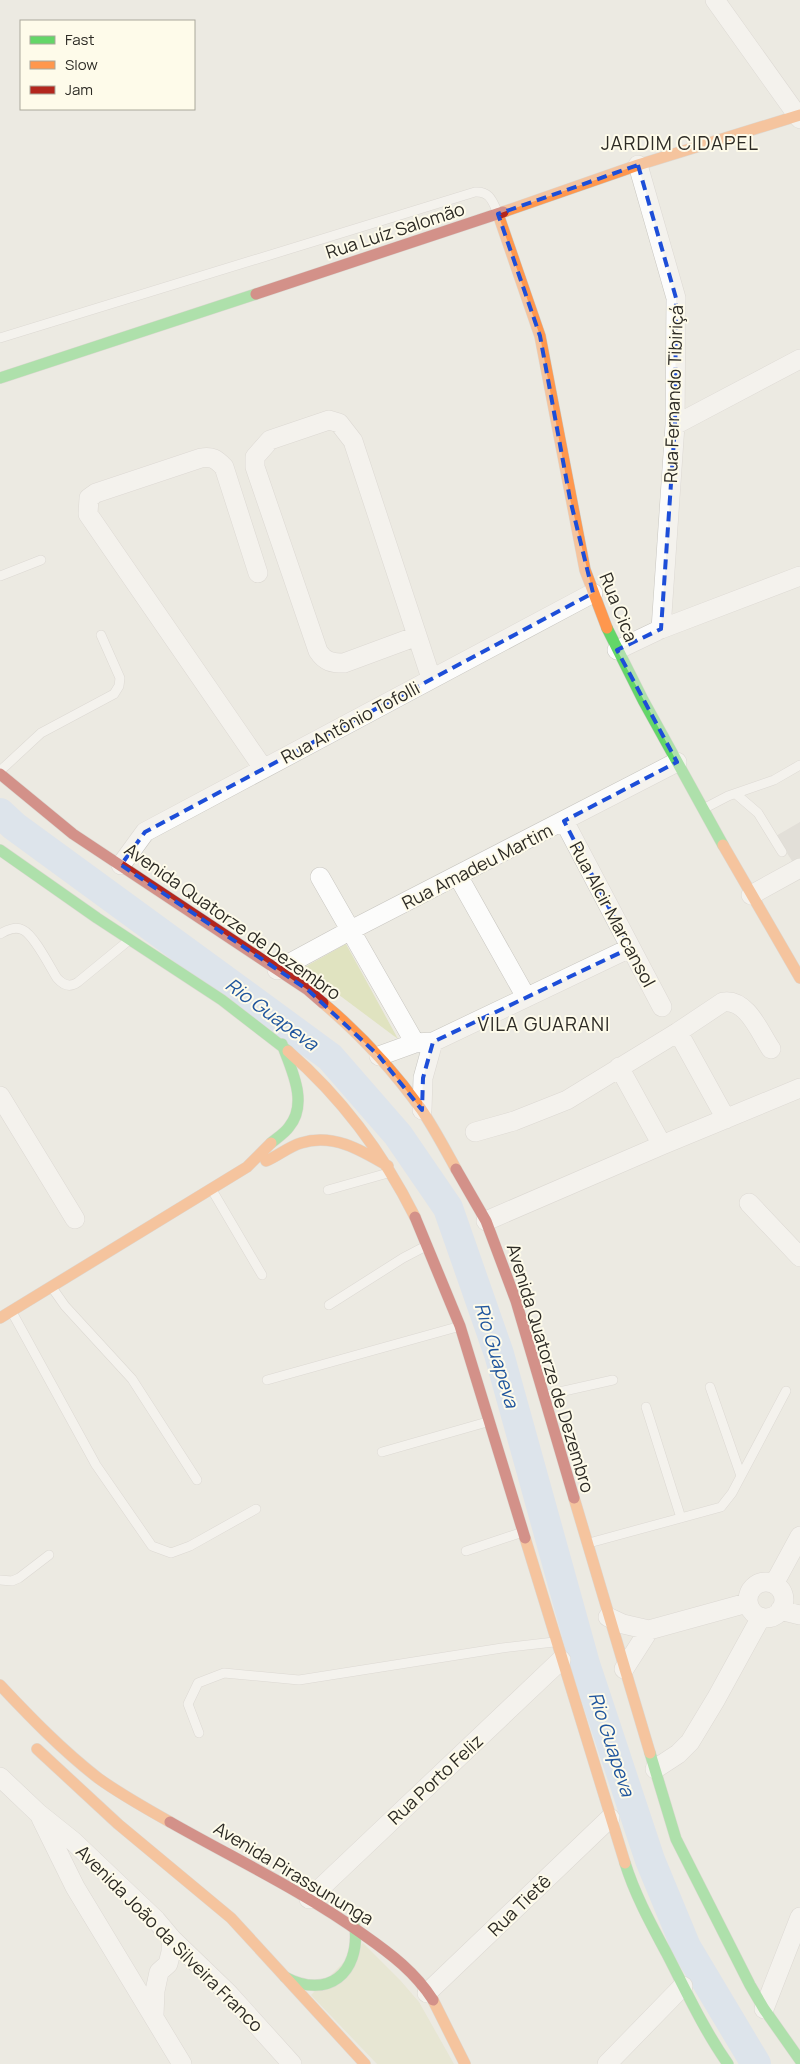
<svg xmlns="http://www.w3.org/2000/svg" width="800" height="2064" viewBox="0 0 800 2064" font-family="Manrope,sans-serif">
<rect width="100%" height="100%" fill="#eceae2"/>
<path fill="#e0e3c0" d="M346,944L398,1039L303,968Z
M363,1943L400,1980L419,2002L454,2064H377L311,1995Z"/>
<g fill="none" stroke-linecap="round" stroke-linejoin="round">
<path stroke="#cbddf5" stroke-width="30" d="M0,813L14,826L330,1057L398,1135L448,1208L499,1354L585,1664L650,1860L686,1947L756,2064"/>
</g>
<path fill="#d4d2cc" d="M800,822V865L796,867L776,836Z"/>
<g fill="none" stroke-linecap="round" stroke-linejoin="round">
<defs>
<path id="lane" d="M0,338L475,192C489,191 492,200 497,211
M0,576L41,560
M0,771L41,733L114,694L119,686L120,678L101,635
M736,794L758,813L782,852
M705,808L728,796L774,780L800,765
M0,934C7,930 15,926 23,930C34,935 50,967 57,978C63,985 70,988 78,982L128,941
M212,1190L262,1275
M328,1190L388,1173
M53,1289L65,1306L132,1379L197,1480
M329,1305L403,1258L426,1246
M13,1314L96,1465L152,1546L171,1553L190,1546L256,1509
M267,1380L457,1327
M710,1387L741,1476
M546,1395L613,1380
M646,1407L681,1518
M382,1452L487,1422
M589,1543L721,1507L732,1493L786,1391
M466,1551L520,1533
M0,1580L12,1581L19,1578L49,1555
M199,1733L188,1704L198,1683L224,1673L299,1680L502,1648L554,1642"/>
<path id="street" d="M715,0L800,119
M638,165L676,298L675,425L661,629
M675,425L800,359
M258,573L224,467C216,459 212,456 201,458L96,493L89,498L88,514L263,768
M417,636L344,663C332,663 325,662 318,651L255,467V457L270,440L329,420L339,423L353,441L431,678
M617,650L661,629L800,576
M564,821L662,1007
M121,865L145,832L593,593
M458,876L526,997
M320,877L415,1043
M751,895L800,868
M277,970L351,930L677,762
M678,1032L723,1002C747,998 760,1033 771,1049
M379,1056L415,1043L433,1042L630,948
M619,1067L662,1145
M0,1096L75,1219
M422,1110L423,1078L433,1042
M475,1132L514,1121L567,1100L678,1032L726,1119
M749,1203L800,1257
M486,1221L662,1145L800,1088
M748 1600a18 18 0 1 1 36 0a18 18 0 1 1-36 0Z
M774,1584L800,1536
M780,1610L800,1615
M608,1617L623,1624L649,1630L747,1603
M624,1669L649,1630
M655,1769L678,1754L690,1742L716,1699L761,1617
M0,1777L38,1813L73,1841L156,1920L172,1939L228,1993L292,2064
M41,1818L75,1887L182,2064
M309,1899L561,1660
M427,1993L610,1818
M764,2009L800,1917
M154,2015L155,1991L159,1972L168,1964L171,1952L172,1939
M607,2064L683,1986"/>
<path id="fast" d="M0,378L256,294
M607,628L643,700L723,845
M0,850L97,918L222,1000L288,1051
M271,1143C277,1138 285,1133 289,1127C309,1103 291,1069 282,1044
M650,1753L676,1839L750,1985L764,2009L800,2060
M625,1863C635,1895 651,1924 667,1954C686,1991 704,2030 728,2064
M285,1977C328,2000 360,1973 355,1927"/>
<path id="slow" d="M503,212L638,165L800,115
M498,214L540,336L585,570L607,628
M723,845L800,978
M323,1003C360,1034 393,1070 421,1109C434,1128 445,1149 456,1169
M288,1051C342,1098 383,1153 415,1217
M266,1161C278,1156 288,1147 301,1143C333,1133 361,1150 388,1166
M0,1318L247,1167L271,1143
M574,1498L650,1753
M525,1538L625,1863
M0,1685C31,1718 62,1750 98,1778C120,1794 145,1808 170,1822
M37,1749L118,1824L231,1918L365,2064
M433,2000L465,2064"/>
<path id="jam" d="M256,294L503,212
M0,774L73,834L308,990L323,1003
M456,1169L486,1221L516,1301L574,1498
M415,1217L460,1326L525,1538
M170,1822C235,1859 303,1891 364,1935C391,1954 415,1972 433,2000"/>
</defs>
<use href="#lane" stroke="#c8c6c0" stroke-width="10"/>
<use href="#street" stroke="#c8c6c0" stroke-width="20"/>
<use href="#fast" stroke="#c8c6c0" stroke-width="12"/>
<use href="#slow" stroke="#c8c6c0" stroke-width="12"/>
<use href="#jam" stroke="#c8c6c0" stroke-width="12"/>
<use href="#lane" stroke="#fcfcfb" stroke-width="9"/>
<use href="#street" stroke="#fcfcfb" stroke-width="19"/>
<use href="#fast" stroke="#63d668" stroke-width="11"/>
<use href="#slow" stroke="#ff974d" stroke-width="11"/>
<use href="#jam" stroke="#b3261e" stroke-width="11"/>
</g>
<path d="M0 0H800V2064H0ZM638,165L676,298L675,425L661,629L617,650L677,762L564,821L630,948L433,1042L423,1078L422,1110L379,1056L308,990L121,865L145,832L593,593L570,499L540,336L498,214Z" fill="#eceae2" fill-opacity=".55" fill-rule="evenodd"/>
<path fill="none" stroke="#1d4ed8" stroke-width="4" stroke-dasharray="10 6" stroke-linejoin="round" d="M638,165L676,298L675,425L661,629L617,650L677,762L564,821L630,948L433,1042L423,1078L422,1110L379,1056L308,990L121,865L145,832L593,593L570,499L540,336L498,214Z"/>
<g text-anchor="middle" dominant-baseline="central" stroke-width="4" stroke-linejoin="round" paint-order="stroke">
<g font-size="18" fill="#2d2b25" stroke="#fefbea">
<text transform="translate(395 230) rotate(-18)">Rua Luíz Salomão</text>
<text transform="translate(673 394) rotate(-88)">Rua Fernando Tibiriçá</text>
<text transform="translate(619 607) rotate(68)">Rua Cica</text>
<text transform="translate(350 722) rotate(-28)">Rua Antônio Tofolli</text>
<text transform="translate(477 866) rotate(-27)">Rua Amadeu Martim</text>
<text transform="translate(613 914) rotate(62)">Rua Alcir Marcansol</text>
<text transform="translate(233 921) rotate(35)">Avenida Quatorze de Dezembro</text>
<text transform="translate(551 1368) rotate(73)">Avenida Quatorze de Dezembro</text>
<text transform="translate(435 1779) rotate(-43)">Rua Porto Feliz</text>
<text transform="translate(294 1873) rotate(31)">Avenida Pirassununga</text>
<text transform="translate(519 1905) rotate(-44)">Rua Tietê</text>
<text transform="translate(170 1938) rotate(45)">Avenida João da Silveira Franco</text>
</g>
<g font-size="19" letter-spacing="1" fill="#2d2b25" stroke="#fefbea">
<text x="680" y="143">JARDIM CIDAPEL</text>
<text x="544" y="1024">VILA GUARANI</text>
</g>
<g font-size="19" font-style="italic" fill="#20569e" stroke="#fefbea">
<text transform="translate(272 1014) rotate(36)">Rio Guapeva</text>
<text transform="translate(497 1355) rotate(73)">Rio Guapeva</text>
<text transform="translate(612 1744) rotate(72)">Rio Guapeva</text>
</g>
</g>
<rect x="20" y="20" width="175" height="90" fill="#fefbea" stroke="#aaa89b"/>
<rect x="30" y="36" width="25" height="8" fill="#63d668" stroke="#aaa89b"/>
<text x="65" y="45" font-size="15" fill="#2d2b25">Fast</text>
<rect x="30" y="61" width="25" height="8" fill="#ff974d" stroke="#aaa89b"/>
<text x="65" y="70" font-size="15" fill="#2d2b25">Slow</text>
<rect x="30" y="86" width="25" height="8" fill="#b3261e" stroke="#aaa89b"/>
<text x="65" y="95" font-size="15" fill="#2d2b25">Jam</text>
</svg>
